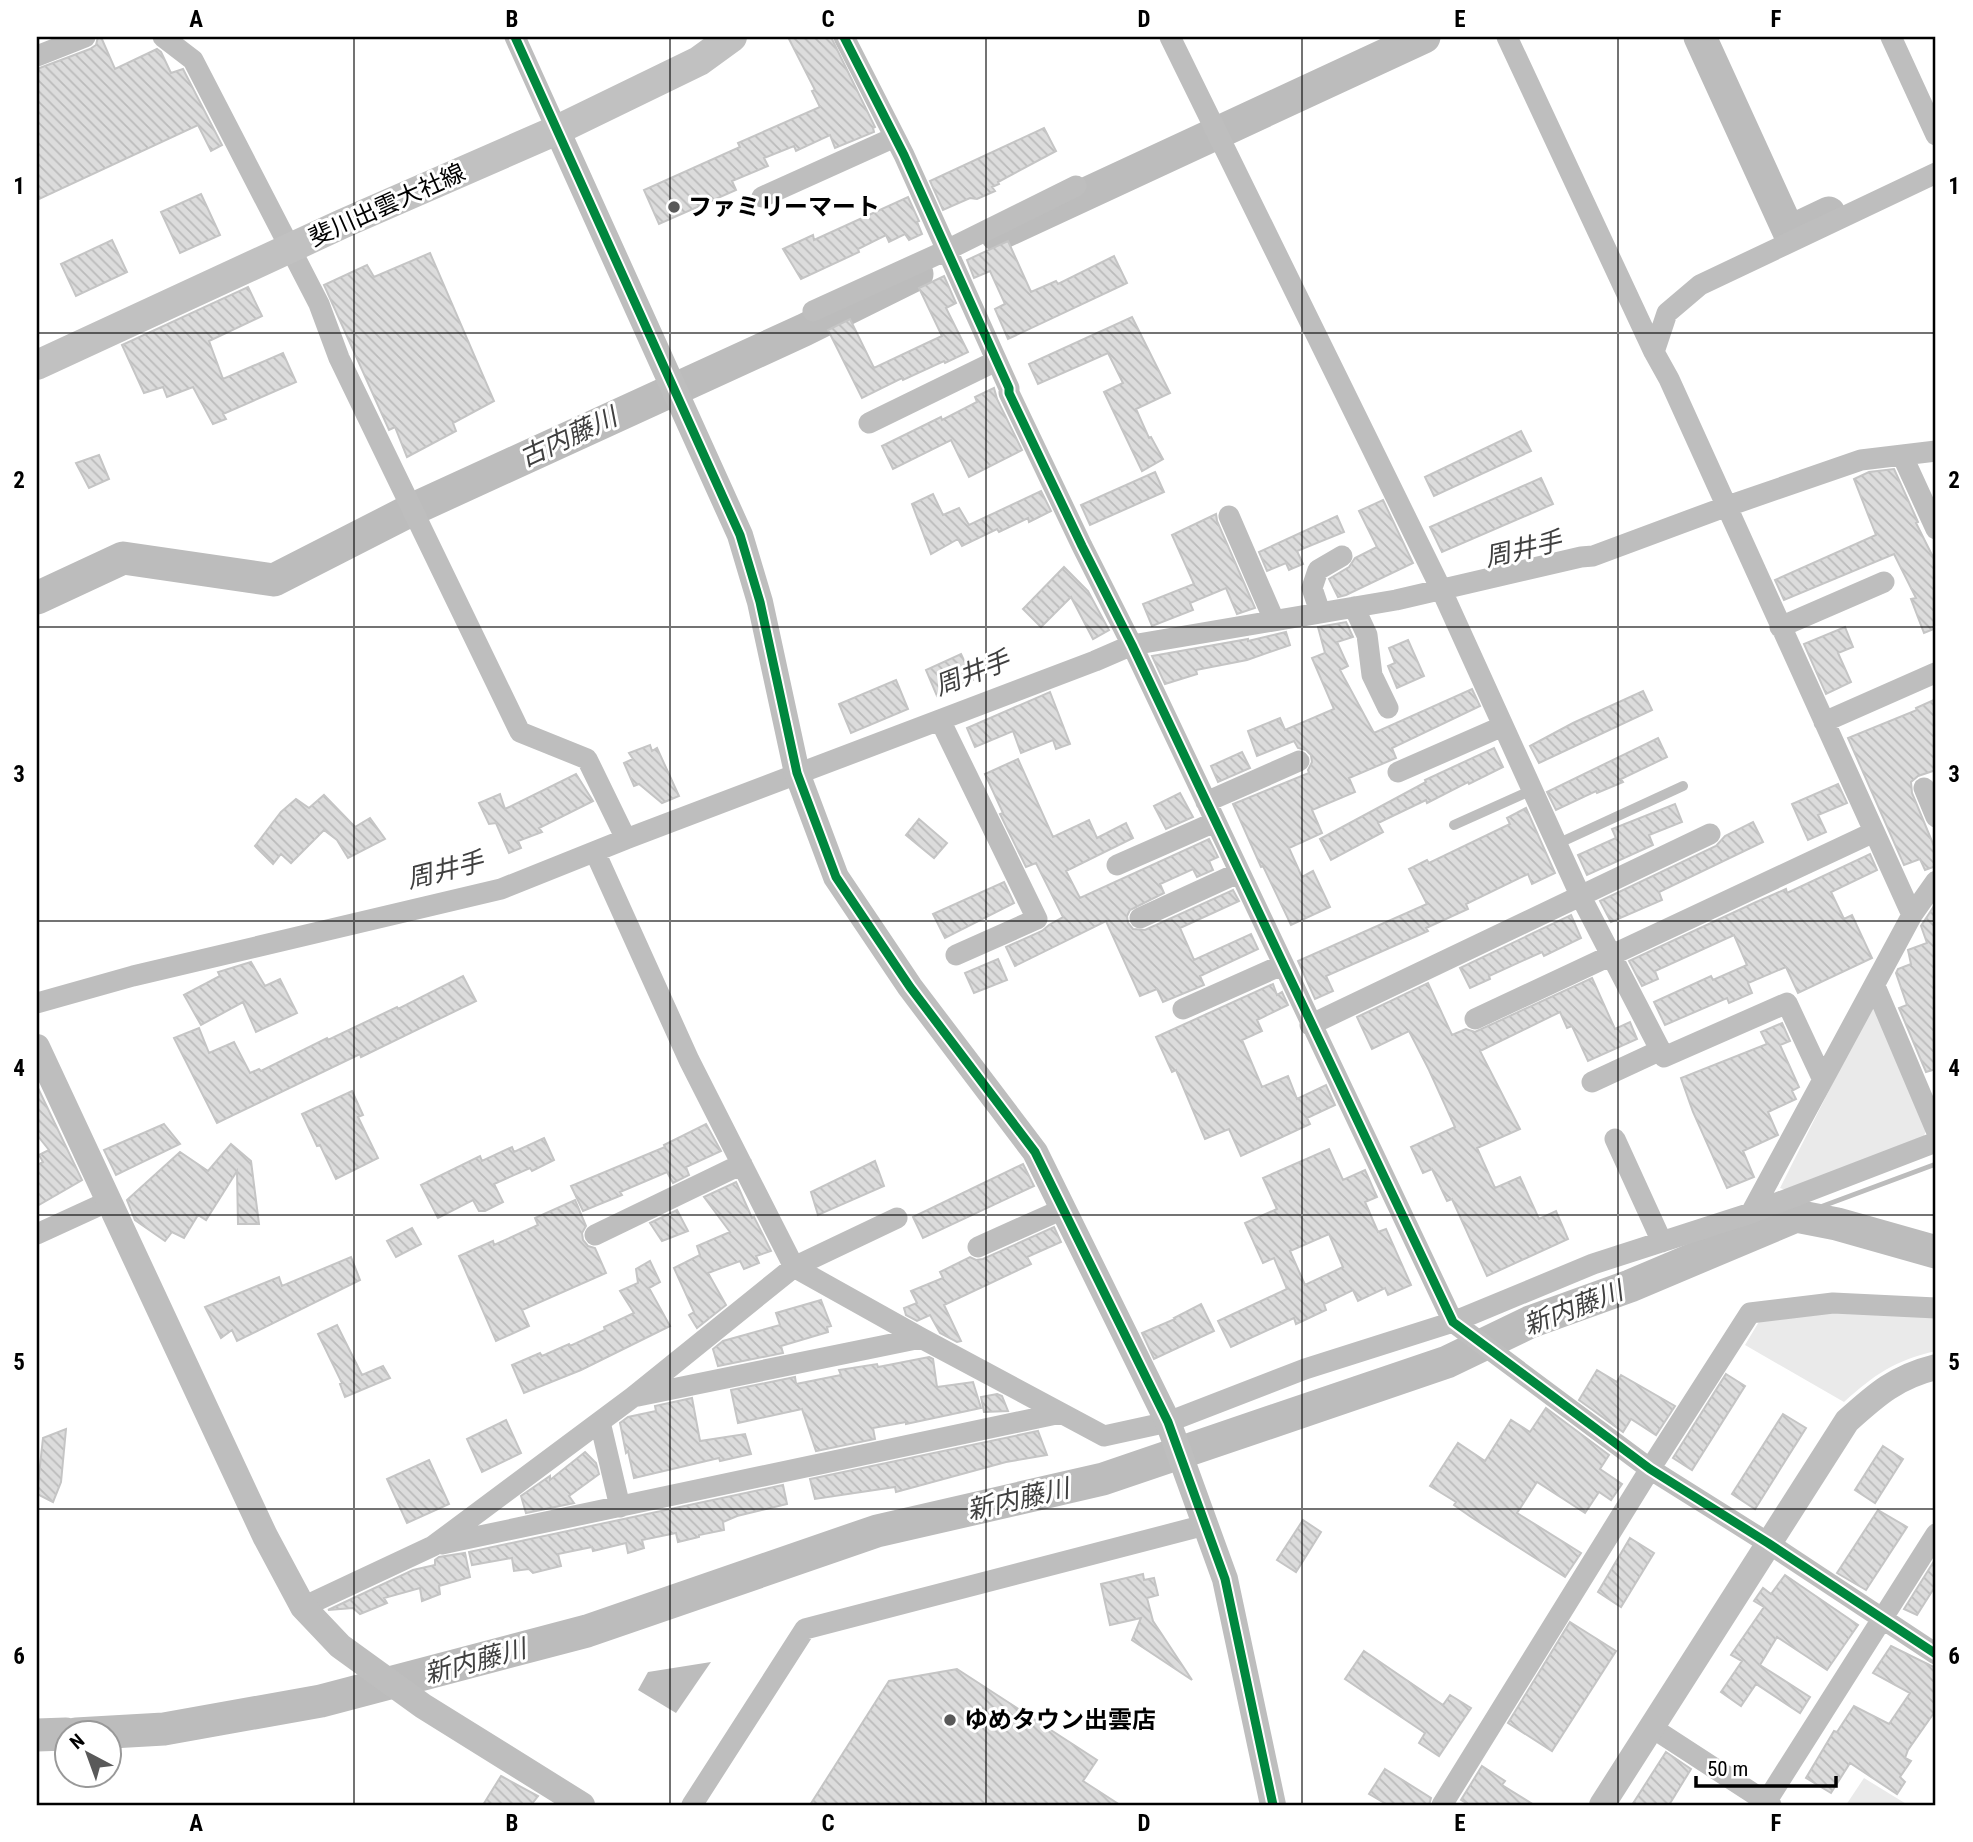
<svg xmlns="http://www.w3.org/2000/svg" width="1973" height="1842" viewBox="0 0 1973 1842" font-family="'Roboto Condensed','Noto Sans JP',sans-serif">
<defs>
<pattern id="building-back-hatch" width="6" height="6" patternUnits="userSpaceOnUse" patternTransform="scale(1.75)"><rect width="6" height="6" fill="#dcdcdc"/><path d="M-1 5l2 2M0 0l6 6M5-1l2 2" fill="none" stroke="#bbb"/></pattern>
</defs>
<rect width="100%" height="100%" fill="#fff"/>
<path fill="#eaeaea" d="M1873,1003L1927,1129L1922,1140L1789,1191L1780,1188Z
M1832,1309L1936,1312V1351C1895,1360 1874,1375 1844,1402L1745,1345L1760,1320Z
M1864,1778L1908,1805H1846Z"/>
<path fill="#bcbcbc" d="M711,1662L676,1713L638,1690L648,1672Z"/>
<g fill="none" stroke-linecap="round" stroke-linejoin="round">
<path stroke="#bcbcbc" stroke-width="5" d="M1796,1216L1936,1164"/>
<path stroke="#bcbcbc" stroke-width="33" d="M1700,37L1789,232L1829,213
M997,235L1424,37
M37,598L123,558L274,580L411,510L804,330L917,274
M76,1734L164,1729L321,1701L587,1631L877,1531L1103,1479L1447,1362L1530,1322L1630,1286L1796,1216L1837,1224L1936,1252
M37,1735L66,1734"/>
</g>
<path fill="url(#building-back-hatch)" stroke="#c5c5c5" stroke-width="2" fill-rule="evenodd" d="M98,37H101L115,69L157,49L161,52L171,73L183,69L222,145L211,151L198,125L37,200V69L90,49L96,45Z
M788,37H831L875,127L873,128L874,132L835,148L830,135L796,151L794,146L764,158L768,166L732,181L736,190L659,224L644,190L740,147L738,143L820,107L812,91L815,90Z
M1044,128L1056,151L998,182L999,184L992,187L995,191L977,199L970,198L943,210L930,181Z
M201,194L220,235L180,253L161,212Z
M908,197L919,221L917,222L922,234L909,240L905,234L889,242L886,235L858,249L859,252L801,279L783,249L813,235L814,240Z
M112,240L127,272L76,296L61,264Z
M1008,241L1031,292L1056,281L1058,284L1114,256L1127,283L1008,339L995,309L1005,304L990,271L974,278L967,260Z
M430,253L494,401L453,423L456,431L407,457L395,427L389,430L324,285L367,265L374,277Z
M944,276L956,303L946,308L968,352L945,363L944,361L903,380L902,378L862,398L828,330L850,319L874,368L929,342L942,336L919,288Z
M248,287L262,316L209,341L223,379L283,353L296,382L223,414L226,419L213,424L193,387L167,397L163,387L144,393L122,345Z
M1132,317L1170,393L1136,409L1149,438L1151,437L1163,459L1142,471L1104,392L1123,383L1108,353L1038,384L1029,364Z
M994,388L997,399L1022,450L969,477L951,440L893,469L882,446L941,417L942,420L977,402L975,397Z
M1521,431L1531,451L1434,496L1425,477Z
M99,455L109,479L89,488L76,463Z
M1894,469L1918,522L1916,523L1936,563V628L1924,633L1911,599L1916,598L1894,554L1784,600L1775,580L1876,535L1854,479L1869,472Z
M1155,472L1164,492L1090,525L1081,505Z
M1541,478L1553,504L1442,552L1430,527Z
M1041,491L1051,511L1029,522L1028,518L999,532L997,529L962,546L958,539L931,554L912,504L933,494L943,515L959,508L969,525Z
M1383,500L1413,563L1346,595L1338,597L1329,579L1349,567L1355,558L1377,547L1359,511Z
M1216,514L1217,521L1255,608L1237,614L1226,588L1190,603L1193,610L1152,626L1143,604L1194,584L1172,535Z
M1337,516L1344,532L1297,551L1303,564L1289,570L1286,563L1267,571L1259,552Z
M1064,567L1088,591L1109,630L1093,639L1071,597L1041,627L1023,609Z
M1346,622L1353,637L1337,642L1348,666L1340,670L1374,733L1472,689L1480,706L1392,748L1396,758L1349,778L1355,792L1312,810L1322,833L1289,848L1302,877L1313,871L1330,907L1291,925L1263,866L1261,867L1233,804L1309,773L1308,770L1312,762L1311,755L1306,750L1298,748L1294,741L1257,756L1248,731L1280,718L1285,730L1334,709L1312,658L1325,653L1318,627Z
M1845,627L1853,647L1838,653L1851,682L1826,694L1804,644Z
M1286,632L1290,645L1247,660L1196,670L1197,674L1165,684L1152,656L1248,639V641Z
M1408,640L1424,676L1397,688L1388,666L1395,663L1389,648Z
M961,654L973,680L937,696L926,670Z
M896,680L908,709L851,733L839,704Z
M1643,691L1652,710L1539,763L1530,746L1573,723Z
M1050,692L1070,744L1056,749L1053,740L1021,753L1013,731L975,747L967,728Z
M1936,699V770L1918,776L1911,782L1912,793L1936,851V866L1925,870L1920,859L1904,865L1848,738L1917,710L1916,708Z
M1658,738L1667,757L1621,779L1623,782L1597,793L1596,791L1556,810L1547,792Z
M650,745L652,751L657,748L679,796L662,803L639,784L634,786L624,763L633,759L629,753Z
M1494,748L1503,767L1469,784L1468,782L1427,803L1426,800L1378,823L1383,832L1331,860L1320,839L1426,782L1425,780Z
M1242,752L1250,768L1218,782L1211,766Z
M1018,759L1053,837L1089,820L1097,838L1126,823L1133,838L1066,871L1080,898L1209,839L1218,857L1209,861L1213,870L1197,877L1193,869L1160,884L1164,893L1130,910L1127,916L1128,923L1133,929L1145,930L1233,890L1239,901L1180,928L1194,960L1251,934L1258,949L1200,976L1204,985L1163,1002L1157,989L1140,996L1106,921L1015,966L1006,947L1042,931L1049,925L1063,917L1036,863L1026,867L1000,814L1003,813L985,774Z
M576,774L593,801L539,828L542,832L518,841L521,848L509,853L496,823L489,824L479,803L500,794L505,809Z
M1838,784L1847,803L1818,815L1826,832L1808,840L1792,804Z
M1180,793L1193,817L1166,829L1154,806Z
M324,795L355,827L370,818L385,839L348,858L337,840L324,830L291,863L281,854L273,864L255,846L281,812L296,799L309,808Z
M1675,804L1682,822L1649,835L1653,845L1587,875L1578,855L1616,838L1612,829Z
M1526,808L1555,873L1532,884L1528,874L1466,904L1468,909L1426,928L1428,931L1326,976L1333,991L1315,999L1298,961L1427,904L1409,869L1427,860L1429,863L1510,824L1507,818Z
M919,819L947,843L934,858L906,835Z
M1753,822L1763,842L1659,892L1662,900L1611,922L1600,901L1716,846L1725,836Z
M1870,854L1877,870L1831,892L1844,919L1852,915L1872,958L1798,993L1786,967L1748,983L1752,993L1729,1003L1727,998L1665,1025L1654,1002L1711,976L1713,980L1747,965L1734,935L1655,971L1658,979L1642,986L1629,961L1754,903L1786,889L1787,893Z
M1004,882L1014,903L945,938L933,914Z
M1936,903V1069L1926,1072L1899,1008L1907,1005L1896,973L1898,969L1911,964L1908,950L1927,943L1921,926Z
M1571,915L1581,938L1544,956L1542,952L1489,976L1490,979L1470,988L1460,968Z
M998,959L1007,980L974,993L965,973Z
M251,962L265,986L280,979L297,1013L256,1032L243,1002L201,1025L184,995L220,976L218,972Z
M463,976L476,1001L361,1057L360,1054L217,1123L174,1038L199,1028L209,1053L234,1042L250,1073L259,1069L261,1071L327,1038L328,1040L397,1007L398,1009Z
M1592,978L1615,1029L1630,1022L1637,1039L1588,1061L1572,1026L1567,1028L1560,1012L1480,1051L1520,1129L1477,1148L1495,1188L1520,1177L1539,1219L1556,1211L1568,1239L1487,1276L1452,1199L1447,1201L1432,1169L1423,1173L1411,1147L1455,1127L1429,1070L1409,1031L1372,1049L1357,1017L1428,983L1452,1035L1466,1029L1475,1032Z
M1273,984L1277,995L1282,992L1288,1005L1257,1020L1262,1031L1242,1040L1262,1087L1288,1076L1297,1099L1326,1085L1335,1105L1307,1118L1310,1124L1241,1156L1229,1129L1205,1139L1176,1070L1172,1072L1156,1037Z
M1782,1023L1790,1041L1780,1045L1799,1087L1792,1091L1796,1099L1768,1112L1778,1135L1743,1151L1754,1177L1727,1188L1693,1112L1681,1078L1767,1044L1761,1032Z
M37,1086L82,1180L37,1206V1165L43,1162L39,1155L49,1150L37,1135Z
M352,1091L363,1115L358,1117L378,1158L336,1179L320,1145L317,1146L302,1114Z
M164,1124L180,1144L116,1175L104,1150Z
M706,1124L721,1151L686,1167L689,1175L673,1183L667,1172L620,1192L622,1195L583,1211L571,1186L665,1147L664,1145Z
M544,1138L554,1160L532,1171L530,1168L494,1184L503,1202L485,1211H479L473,1200L438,1218L421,1185L480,1156L482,1161L512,1147L514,1152Z
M231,1144L251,1161L259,1224H238L237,1171L206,1220L198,1215L184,1238L172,1232L165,1241L135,1220L127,1200L180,1152L208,1171Z
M1329,1149L1343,1180L1365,1170L1377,1197L1365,1202L1378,1232L1386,1229L1411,1285L1388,1295L1385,1288L1358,1301L1353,1290L1324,1304L1326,1310L1296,1324L1294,1318L1231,1347L1218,1321L1287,1289L1274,1258L1263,1263L1245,1223L1277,1209L1263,1178ZM1329,1234L1343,1267L1305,1285L1290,1251Z
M875,1161L884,1186L818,1215L811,1192Z
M1023,1164L1034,1186L923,1238L913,1217Z
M736,1182L752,1218L754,1217L771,1251L756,1256L759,1263L744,1269L740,1261L708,1273L726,1305L697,1328L689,1315L694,1312L674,1268L700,1255L697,1246L730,1232L704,1197Z
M575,1200L586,1226L582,1233L583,1240L588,1246L595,1248L606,1273L522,1310L529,1326L496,1341L459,1256L493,1241L494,1245L538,1225L535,1218Z
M677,1210L688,1231L662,1241L650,1223Z
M1054,1227L1061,1242L1027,1257L1031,1264L944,1305L961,1341L957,1342L940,1333L930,1315L917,1321L906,1315L904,1308L917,1303L911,1291L943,1278L940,1272L970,1257L976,1260L983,1259Z
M412,1228L421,1244L396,1257L387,1241Z
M351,1257L360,1280L237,1341L232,1330L221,1338L205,1307L279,1277L282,1286Z
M650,1261L660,1282L649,1288L670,1326L581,1370L524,1393L512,1365L540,1353L542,1356L569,1344L570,1346L605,1330L604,1327L634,1313L620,1291L638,1283L636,1269Z
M821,1300L831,1326L827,1327L828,1332L781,1346L783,1353L718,1366L713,1349L723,1341L780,1325L776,1313Z
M1201,1304L1214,1331L1154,1359L1142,1333L1175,1319L1174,1318Z
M337,1325L362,1375L383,1366L390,1378L345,1397L340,1384L342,1383L318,1334Z
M929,1357L933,1359L937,1387L973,1382L981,1408L906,1424V1422L873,1428L875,1439L816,1451L802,1409L738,1423L731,1390L795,1377L796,1384L841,1375L839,1370L877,1364L878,1367Z
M1597,1370L1617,1382L1621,1375L1675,1406L1656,1435L1631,1419L1623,1432L1579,1400Z
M1726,1374L1745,1386L1692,1470L1673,1458Z
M997,1394L1002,1396L1008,1411L984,1412L981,1397Z
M692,1398L700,1441L745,1434L751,1454L720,1461L719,1458L634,1478L628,1451L626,1453L620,1423L628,1417L656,1411L655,1406Z
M1546,1408L1609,1455L1600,1469L1622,1484L1611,1500L1599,1492L1585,1513L1537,1482L1517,1513L1581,1553L1565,1577L1471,1517L1454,1505L1456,1502L1430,1486L1458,1443L1485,1461L1511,1420L1530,1432Z
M1783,1414L1806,1428L1755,1509L1732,1494Z
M506,1420L521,1453L482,1472L467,1439Z
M66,1429L61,1482L53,1502L37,1494L43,1438Z
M1038,1431L1047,1455L1006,1462L896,1492L895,1487L815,1499L810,1479Z
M1883,1446L1903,1459L1875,1503L1855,1490Z
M585,1452L596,1463L599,1474L569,1496L574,1503L526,1513L521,1496L550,1476V1480Z
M429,1460L449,1504L407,1523L387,1479Z
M783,1485L787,1504L737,1516L723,1522L724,1530L699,1535V1537L678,1542L676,1533L642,1540L644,1548L628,1553L626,1543L593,1551L592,1547L558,1554L561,1566L533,1573L529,1569L514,1571L512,1558L472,1565L469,1552Z
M1878,1510L1907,1527L1866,1590L1837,1573Z
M1303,1520L1321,1532L1296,1572L1277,1560Z
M1630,1538L1654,1553L1621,1607L1598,1592Z
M465,1553L470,1577L439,1586L440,1594L422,1601L420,1588L384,1598L387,1603L360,1614L353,1608L328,1610L413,1570L435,1565V1560L439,1557Z
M1936,1558V1585L1917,1615L1904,1609Z
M1143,1574L1144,1580L1154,1578L1158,1595L1147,1598L1153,1621L1192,1680L1132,1640L1141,1618L1110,1625L1101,1584Z
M1785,1575L1858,1625L1827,1670L1777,1637L1760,1665L1810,1697L1800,1713L1756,1684L1741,1706L1721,1692L1742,1661L1731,1655L1764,1607L1754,1601L1763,1588L1771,1594Z
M1570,1622L1616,1651L1552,1751L1508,1723Z
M1891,1646L1936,1668V1710L1908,1750L1905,1758L1911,1761L1900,1777L1905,1782L1897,1794L1850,1763L1831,1793L1806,1778L1834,1731L1837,1732L1854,1706L1889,1724L1910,1693L1873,1673Z
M1364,1651L1443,1705L1450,1695L1471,1708L1439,1756L1419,1743L1425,1733L1345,1679Z
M957,1669L1097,1760L1083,1781L1120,1805H810L889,1681Z
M1666,1752L1691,1769L1669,1805H1632Z
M1482,1766L1505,1781L1502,1785L1534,1805H1470L1461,1800Z
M1385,1769L1431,1798L1429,1805H1388L1369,1794Z
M501,1776L538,1796L531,1805H483Z"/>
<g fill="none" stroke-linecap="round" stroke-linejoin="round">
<path stroke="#bebebe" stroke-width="10" d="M1454,825L1532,790
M1557,844L1683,786"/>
<path stroke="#bebebe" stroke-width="21" d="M515,37L557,130
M844,37L904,155L1009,388V393L1082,546L1132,645L1453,1322L1650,1469L1768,1543L1936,1654
M1170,37L1441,589L1580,895L1664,1057L1787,1003L1823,1080
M1507,37L1654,352L1669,379L1912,915
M1891,37L1936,135
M37,56L85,37
M762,197L895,137
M813,311L945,251L1076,186
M1654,352L1667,313L1700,285L1936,173
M869,423L996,361
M1902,455L1936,529
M1229,516L1274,620
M1354,607L1367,635L1372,675L1388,708
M1320,612L1312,588L1318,570L1342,556
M1780,627L1884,582
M940,720L1037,919L956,955
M1824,722L1935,673
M1398,772L1503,726
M1924,788L1936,817
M1206,802L1299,761
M626,839L1095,661L1132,645L1396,600L1581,557L1593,556L1725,507L1861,460L1936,451
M595,852L689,1060L794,1267L921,1338L1104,1436L1168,1422L1305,1369L1453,1322L1593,1264L1751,1213L1936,1142
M1117,865L1215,822
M1140,918L1238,873
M1875,986L1936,1130
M37,1003L133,976L501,889L626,839L587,759L520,732L339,358L319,304L193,60L163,37
M1183,1009L1282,965
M1475,1019L1874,832
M1310,1025L1710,834
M1592,1082L1661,1050
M1615,1139L1662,1242
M1751,1213L1912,915L1936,881
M37,1234L109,1201
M595,1235L742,1164
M978,1247L1063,1209
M638,1396L921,1338
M600,1422L620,1507
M442,1544L1061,1413
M303,1607L433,1546L633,1397L794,1267L897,1218
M1651,1727L1771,1805
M1766,1802L1936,1534
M692,1805L805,1629L1205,1525
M1442,1805L1650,1469L1750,1313L1833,1303L1936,1308"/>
<path stroke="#bebebe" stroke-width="26" d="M557,130L740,535L760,602L797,773L836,877L910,987L1035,1152L1168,1422L1225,1579L1273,1805
M37,1047L265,1536L303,1607L340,1646L423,1706L582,1805
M1602,1805L1847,1421C1877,1394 1896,1377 1936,1367"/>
<path stroke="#c1c1c1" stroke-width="30" d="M37,365L342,224L557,130L699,61L732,37"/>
<defs>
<path id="cycleway" d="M515,37L740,535L760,602L797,773L836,877L910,987L1035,1152L1168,1422L1225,1579L1273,1805
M844,37L904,155L1009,388V393L1082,546L1132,645L1453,1322L1650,1469L1768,1543L1936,1654"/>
</defs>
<use href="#cycleway" stroke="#fff" stroke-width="13"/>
<use href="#cycleway" stroke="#00873e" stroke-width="9"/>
</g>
<path fill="none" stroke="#000" stroke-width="2" stroke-opacity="0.55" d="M354,37V1805M670,37V1805M986,37V1805M1302,37V1805M1618,37V1805M37,333H1936M37,627H1936M37,921H1936M37,1215H1936M37,1509H1936"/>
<g fill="#595959" stroke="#fff" stroke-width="2.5">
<circle cx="674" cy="207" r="7"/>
<circle cx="950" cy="1720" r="7"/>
</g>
<g text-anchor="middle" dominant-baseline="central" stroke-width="6" stroke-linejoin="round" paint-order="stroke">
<g font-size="24" fill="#000" stroke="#fff">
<text transform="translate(387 205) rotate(-24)">斐川出雲大社線</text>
</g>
<g font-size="24" font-weight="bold" fill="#000" stroke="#fff" text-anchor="start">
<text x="688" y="207">ファミリーマート</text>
<text x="964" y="1720">ゆめタウン出雲店</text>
</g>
<g font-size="26" font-style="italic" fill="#404040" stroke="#fff">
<text transform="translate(568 437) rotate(-25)">古内藤川</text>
<text transform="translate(1523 549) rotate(-13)">周井手</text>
<text transform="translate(972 673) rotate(-21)">周井手</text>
<text transform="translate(445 870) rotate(-14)">周井手</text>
<text transform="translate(1573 1308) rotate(-21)">新内藤川</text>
<text transform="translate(1018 1499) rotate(-13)">新内藤川</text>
<text transform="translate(475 1661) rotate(-15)">新内藤川</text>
</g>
</g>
<rect width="1973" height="1842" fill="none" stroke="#ffffff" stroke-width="77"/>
<g transform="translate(88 1754) rotate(319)"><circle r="33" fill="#ffffff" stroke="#999999" stroke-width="2"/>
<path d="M0-5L12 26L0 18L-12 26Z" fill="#595959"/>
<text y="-10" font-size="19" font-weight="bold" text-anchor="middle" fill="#000000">N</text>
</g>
<path d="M1696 1776v10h140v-10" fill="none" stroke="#000000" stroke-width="3.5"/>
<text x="1707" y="1776" font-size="21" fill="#000000" stroke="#ffffff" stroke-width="5" paint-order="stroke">50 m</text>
<rect x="38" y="38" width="1896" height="1766" fill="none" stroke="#000" stroke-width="2.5"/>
<g font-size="23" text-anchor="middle" font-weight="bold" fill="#000">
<text x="196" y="27">A</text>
<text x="512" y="27">B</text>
<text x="828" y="27">C</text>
<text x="1144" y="27">D</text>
<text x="1460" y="27">E</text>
<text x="1776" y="27">F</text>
<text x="19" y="194">1</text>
<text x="1954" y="194">1</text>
<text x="19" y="488">2</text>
<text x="1954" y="488">2</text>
<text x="19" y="782">3</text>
<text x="1954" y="782">3</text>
<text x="19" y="1076">4</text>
<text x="1954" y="1076">4</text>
<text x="19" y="1370">5</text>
<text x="1954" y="1370">5</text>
<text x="19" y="1664">6</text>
<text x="1954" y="1664">6</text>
<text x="196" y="1831">A</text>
<text x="512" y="1831">B</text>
<text x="828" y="1831">C</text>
<text x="1144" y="1831">D</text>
<text x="1460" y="1831">E</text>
<text x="1776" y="1831">F</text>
</g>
</svg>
